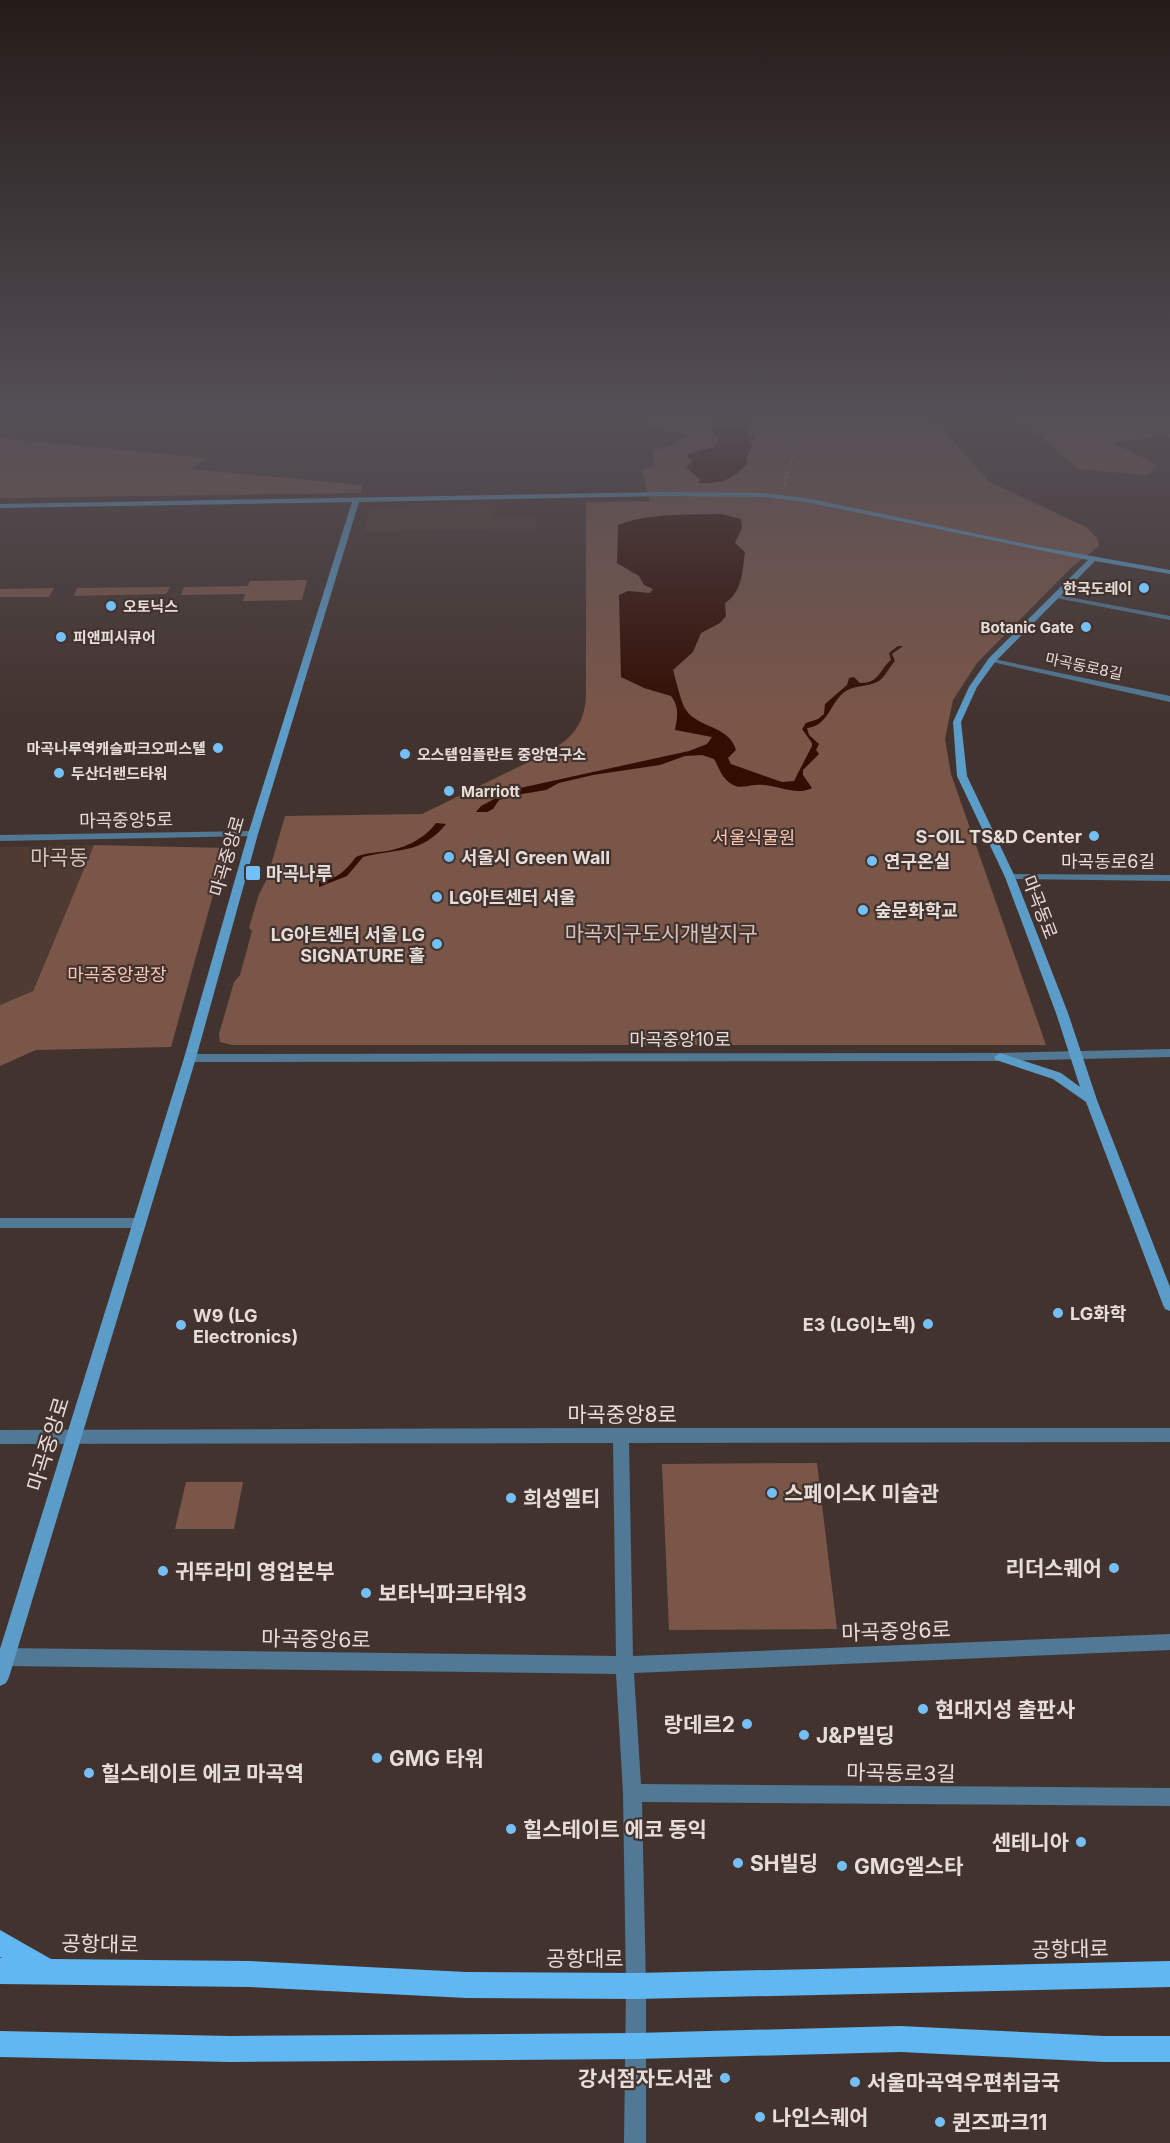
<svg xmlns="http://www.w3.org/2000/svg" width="1170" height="2143" viewBox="0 0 1170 2143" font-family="Inter,'Noto Sans KR',sans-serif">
<rect width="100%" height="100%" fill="#43332e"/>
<path fill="#503b33" d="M496,504L493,517H537L536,529L365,531L370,510L380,506Z
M94,845L32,991L0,1005V847Z"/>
<path fill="#7a5648" d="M650,418H920L942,428L988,481L1086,527L1097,538L1099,546L1073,566L977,663L953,700L945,739L951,774L1046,1045H232L220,1042L219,1034L234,982L240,975L252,931L249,928L259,894L267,879L285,816L422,814L545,754C571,739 584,727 586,696V502L650,501L642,471L653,467V450L668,447L688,435L647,426Z
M1019,418H1170V438L1161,436L1114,443L1157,465L1147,475L1078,469Z
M0,438L205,458L191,469L362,485L361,493L0,498Z
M307,580L302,600L243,601L245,594L181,595L184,587L248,586L250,581Z
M170,587L166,594L74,596L77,588Z
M54,588L49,597H0V589Z
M94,845L226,848L171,1047L36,1050L0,1066V1005L33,991Z
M817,1463L837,1629L669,1630L662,1464Z
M186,1482H243L234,1529H175Z"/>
<path fill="#320d02" d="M702,418H753L752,425L746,427L747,432L755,438L749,442L753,445L746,459L748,463C730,481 724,483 699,483L700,480L686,467L692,462L687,456L690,453L715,447L719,439L710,430L717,425L714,422L693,420Z
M721,514L741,519L742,528L735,543L745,552C742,572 743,591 725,603L726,616L720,623L701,633L693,652L673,670C676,680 681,703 686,710C698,728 730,726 736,750L728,758L731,764L782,782L794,781L812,746V743L802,729L806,723L818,719L824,714L825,704L847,685L849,678L854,677L860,683C880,683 879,670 891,660L889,653L898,646H903L892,654L895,661C889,667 885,678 877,682C865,688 853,684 842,694C829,707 827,726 807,728L809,735L819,744L816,750L819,754L803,770V775L812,788C795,797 774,783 756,785C748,785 741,789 733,785C721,778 720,769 714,759L702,755L685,756L660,765L593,775L559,783L546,790L516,795L499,800L493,809L487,812H476L481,806L511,790L689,751L707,744L712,737L675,730C677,718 680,708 671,696L644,688L621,677L619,595L628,591L650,593L653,589L644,585L639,576L617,563L618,525C649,513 687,515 721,514Z
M436,823L446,824C421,855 397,848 363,857L347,876L319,887V881C338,879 345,871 356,857C364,853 372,853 380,852C401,850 424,840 436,823Z"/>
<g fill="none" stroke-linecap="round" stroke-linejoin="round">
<path fill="#517895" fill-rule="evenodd" d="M1053,594L1170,616V620L1056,598H1053Z
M989,658L1170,696V702L992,662L988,660Z
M253,831L256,832V836L0,841V835Z
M1010,874L1170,875V881L1006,879V875Z
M1170,1049V1057L1000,1061L190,1062L184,1058L190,1054L1000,1053Z
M0,1218H139L144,1219L146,1223L144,1227L139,1228H0Z
M621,1428H1170V1442L629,1443L633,1656L1170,1634V1650L634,1673L641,1784L1170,1788V1806L642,1802L646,1986V2143H624L626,1986L623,1793L616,1674L6,1666L0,1663V1651L6,1648L616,1656L613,1443L0,1444V1430Z"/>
<path fill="#5b9cc9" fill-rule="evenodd" d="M664,492L765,493L811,499L1035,546L1170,570V574L1095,561L995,662L977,687L961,722L967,776L1015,877L1068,1013L1097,1100L1170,1287V1311L1165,1309L1163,1305L1086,1102L1053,1079L996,1060L994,1057L1000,1053L1061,1073L1080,1087L1056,1013L1005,877L957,776L953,722L969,687L989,658L1088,560L811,503L765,497L664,496L359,502L258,834L196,1058L9,1677L6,1683L0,1686V1649L184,1058L248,834L352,502L0,508V504Z"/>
<path fill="#61b7f1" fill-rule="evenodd" d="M0,1930L51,1959L249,1961L466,1972L636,1973L1170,1961V1987L636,1999L466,1998L249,1987L0,1984V1958H2L0,1957Z
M900,2026L1104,2036H1170V2062H1104L900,2052L636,2059L230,2062L0,2057V2031L230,2036L636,2033Z"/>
<path stroke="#b4a9a4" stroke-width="1.5" stroke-dasharray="1.5 4" stroke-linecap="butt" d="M784,484L805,418"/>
</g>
<linearGradient id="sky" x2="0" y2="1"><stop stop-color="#251c19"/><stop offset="0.58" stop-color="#555057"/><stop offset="1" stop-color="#555057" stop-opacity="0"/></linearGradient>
<rect width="1170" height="718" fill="url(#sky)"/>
<g fill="#74c0f6" stroke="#43332e" stroke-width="2">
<circle cx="1144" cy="588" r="6"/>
<circle cx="111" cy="606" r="6"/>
<circle cx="1086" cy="627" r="6"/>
<circle cx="61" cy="637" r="6"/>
<circle cx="218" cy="748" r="6"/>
<circle cx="405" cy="754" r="6"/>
<circle cx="59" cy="773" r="6"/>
<circle cx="449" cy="791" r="6"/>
<circle cx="1094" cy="836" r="6"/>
<circle cx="449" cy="857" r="6"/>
<circle cx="872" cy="861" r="6"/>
<rect x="245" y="865" width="16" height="16" rx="3"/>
<circle cx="437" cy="897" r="6"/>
<circle cx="863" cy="910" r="6"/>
<circle cx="437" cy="944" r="6"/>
<circle cx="1058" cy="1313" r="6"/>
<circle cx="928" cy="1324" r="6"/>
<circle cx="181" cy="1325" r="6"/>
<circle cx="772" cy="1493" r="6"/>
<circle cx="511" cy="1498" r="6"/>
<circle cx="1114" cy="1568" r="6"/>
<circle cx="163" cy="1571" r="6"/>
<circle cx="366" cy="1593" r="6"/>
<circle cx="923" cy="1709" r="6"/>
<circle cx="747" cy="1724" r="6"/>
<circle cx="804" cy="1735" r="6"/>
<circle cx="377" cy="1758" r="6"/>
<circle cx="89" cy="1773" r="6"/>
<circle cx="511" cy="1829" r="6"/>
<circle cx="1081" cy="1842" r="6"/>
<circle cx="738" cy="1863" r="6"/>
<circle cx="842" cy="1866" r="6"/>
<circle cx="725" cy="2078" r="6"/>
<circle cx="855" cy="2082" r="6"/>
<circle cx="760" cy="2117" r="6"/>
<circle cx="940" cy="2122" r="6"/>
</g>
<g text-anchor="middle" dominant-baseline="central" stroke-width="4.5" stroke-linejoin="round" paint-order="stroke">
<g font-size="15" font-weight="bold" fill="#e6dcd8" stroke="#43332e" text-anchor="start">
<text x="1132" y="588" text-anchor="end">한국도레이</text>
<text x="123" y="606">오토닉스</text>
<text x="1074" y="627" text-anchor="end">Botanic Gate</text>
<text x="73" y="637">피앤피시큐어</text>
<text x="206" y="748" text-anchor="end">마곡나루역캐슬파크오피스텔</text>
<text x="417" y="754">오스템임플란트 중앙연구소</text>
<text x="71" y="773">두산더랜드타워</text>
<text x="461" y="791">Marriott</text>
</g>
<g font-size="15" fill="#e6dcd8" stroke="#43332e">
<text transform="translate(1084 666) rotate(12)">마곡동로8길</text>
</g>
<g font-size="18" fill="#e6dcd8" stroke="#43332e">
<text transform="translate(126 820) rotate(-1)">마곡중앙5로</text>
<text transform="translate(227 856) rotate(-74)">마곡중앙로</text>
<text x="1108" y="861">마곡동로6길</text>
<text transform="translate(1040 907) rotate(69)">마곡동로</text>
<text x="680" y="1039">마곡중앙10로</text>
</g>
<g font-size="18" font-weight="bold" fill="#e6dcd8" stroke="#43332e" text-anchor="start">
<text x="1082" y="836" text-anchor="end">S-OIL TS&amp;D Center</text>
<text x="461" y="857">서울시 Green Wall</text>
<text x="884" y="861">연구온실</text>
<text x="266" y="873">마곡나루</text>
<text x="449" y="897">LG아트센터 서울</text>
<text x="875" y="910">숲문화학교</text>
<text x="425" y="934" text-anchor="end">LG아트센터 서울 LG<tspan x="425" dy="21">SIGNATURE 홀</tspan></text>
<text x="1070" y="1313">LG화학</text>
<text x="193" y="1315">W9 (LG<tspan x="193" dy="21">Electronics)</tspan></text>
<text x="916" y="1324" text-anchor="end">E3 (LG이노텍)</text>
</g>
<g font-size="18" fill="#fac5b3" stroke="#43332e">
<text x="754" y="837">서울식물원</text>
<text x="117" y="974">마곡중앙광장</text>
</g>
<g font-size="21" fill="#d4c1ba" stroke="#43332e">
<text x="59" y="857">마곡동</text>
<text x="661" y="933">마곡지구도시개발지구</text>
</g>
<g font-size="21" fill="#e6dcd8" stroke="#43332e">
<text x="622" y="1414">마곡중앙8로</text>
<text transform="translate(48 1444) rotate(-73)">마곡중앙로</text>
<text transform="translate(896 1631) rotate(-2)">마곡중앙6로</text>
<text transform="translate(316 1639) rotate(1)">마곡중앙6로</text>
<text transform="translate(901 1773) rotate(1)">마곡동로3길</text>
<text transform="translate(100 1944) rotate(1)">공항대로</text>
<text transform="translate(1070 1949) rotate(-1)">공항대로</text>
<text x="585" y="1958">공항대로</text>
</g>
<g font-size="21" font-weight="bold" fill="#e6dcd8" stroke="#43332e" text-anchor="start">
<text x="784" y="1493">스페이스K 미술관</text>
<text x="523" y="1498">희성엘티</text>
<text x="1102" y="1568" text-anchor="end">리더스퀘어</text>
<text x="175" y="1571">귀뚜라미 영업본부</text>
<text x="378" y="1593">보타닉파크타워3</text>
<text x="935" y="1709">현대지성 출판사</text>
<text x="735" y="1724" text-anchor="end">랑데르2</text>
<text x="816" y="1735">J&amp;P빌딩</text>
<text x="389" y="1758">GMG 타워</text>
<text x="101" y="1773">힐스테이트 에코 마곡역</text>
<text x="523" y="1829">힐스테이트 에코 동익</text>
<text x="1069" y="1842" text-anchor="end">센테니아</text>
<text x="750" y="1863">SH빌딩</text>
<text x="854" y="1866">GMG엘스타</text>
<text x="713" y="2078" text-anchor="end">강서점자도서관</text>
<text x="867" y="2082">서울마곡역우편취급국</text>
<text x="772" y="2117">나인스퀘어</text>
<text x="952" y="2122">퀸즈파크11</text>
</g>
</g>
</svg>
